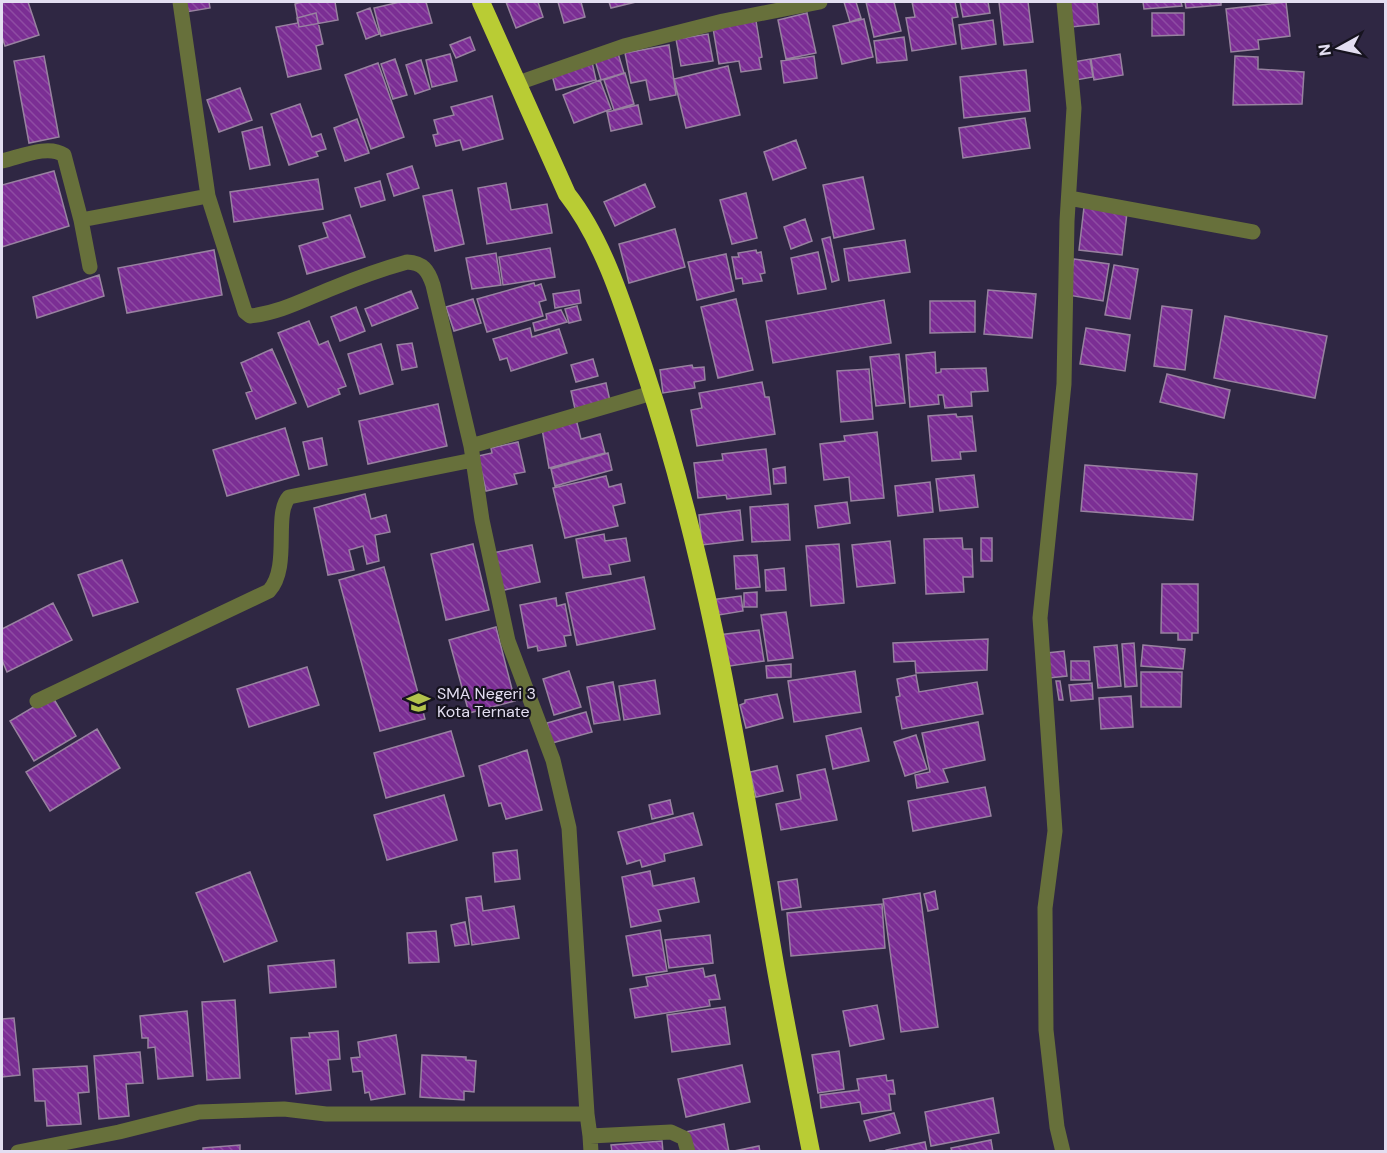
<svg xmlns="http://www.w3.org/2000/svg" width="1387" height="1153" viewBox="0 0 1387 1153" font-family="'DM Sans',sans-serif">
<defs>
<pattern id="building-back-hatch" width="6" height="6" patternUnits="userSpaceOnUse" patternTransform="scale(1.5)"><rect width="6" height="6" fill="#7b2e94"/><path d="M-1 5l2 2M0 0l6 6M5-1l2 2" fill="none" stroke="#8e4ca3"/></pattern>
</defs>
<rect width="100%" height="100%" fill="#2f2743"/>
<path fill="url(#building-back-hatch)" stroke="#9882a0" stroke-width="1.5" d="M2,2H28L39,35L5,46L2,37Z
M184,2H209L210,8L186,12Z
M301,2H335L338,20L299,27L295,4Z
M400,2H426L432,23L381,36L374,8Z
M506,2H538L543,17L516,28Z
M558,2H581L585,17L564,23Z
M609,2H636L611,8Z
M844,2H856L861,18L850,22Z
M866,2H894L901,31L874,37Z
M912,2H955L958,17L952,18L956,44L912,51L906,18L915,17Z
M960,2H988L990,13L963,17Z
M999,2H1028L1033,42L1004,45Z
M1068,2H1099H1097L1099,24L1071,27Z
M1143,2H1181L1182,6L1144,9Z
M1185,2H1221V5L1186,8Z
M1286,2L1290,36L1258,40L1259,49L1231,52L1226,9Z
M370,8L379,34L366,39L357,13Z
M316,13L323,44L316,46L321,69L288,77L276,27L298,23L297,18Z
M807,13L816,53L786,59L778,20Z
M1152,13H1184V35L1152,36Z
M864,19L873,57L842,64L833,26Z
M993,20L996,44L962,49L959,25Z
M756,21L762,57L759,58L761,69L741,72L739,61L719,64L713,28Z
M708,34L713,61L681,66L676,39Z
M470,37L475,50L456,58L450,45Z
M904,37L907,60L877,63L874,41Z
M669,45L676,95L650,100L646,80L631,83L625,53Z
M617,50L624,73L601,80L594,57Z
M450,54L457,81L432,87L426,60Z
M1120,54L1123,75L1094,80L1091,59Z
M44,56L59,137L29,143L14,61Z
M814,56L817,78L784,83L781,61Z
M1235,56L1258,57V69L1304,72L1302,104L1233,105Z
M395,59L407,95L393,99L381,64Z
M1090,59L1093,77L1076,80L1073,62Z
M421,60L430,89L415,94L406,65Z
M592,62L596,80L556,90L551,71Z
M378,63L404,137L371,149L345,75Z
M728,66L740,115L686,128L674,79Z
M1026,70L1030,111L964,118L960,77Z
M625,73L634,104L614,110L604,80Z
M600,80L611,109L574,123L563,95Z
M240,88L252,120L219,132L207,100Z
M492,96L503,139L463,150L460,140L436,146L433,135L438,134L434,120L454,115L451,107Z
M300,104L312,137L321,134L326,149L316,152L318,156L289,165L271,114Z
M638,105L642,124L611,131L607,112Z
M1025,118L1030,148L963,158L959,128Z
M357,119L369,153L345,161L334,128Z
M262,127L270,165L250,169L242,132Z
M796,140L806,168L773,180L764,152Z
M412,166L419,188L394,196L387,174Z
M54,171L69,226L2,247V185Z
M863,177L874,229L834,238L823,185Z
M318,179L323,209L234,222L230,192Z
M380,181L385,200L361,207L355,188Z
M506,183L511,210L547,204L552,233L487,244L478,188Z
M645,184L655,207L615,226L604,202Z
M452,190L464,244L435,251L423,196Z
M746,193L757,238L732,244L720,200Z
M1084,207L1127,213L1122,255L1079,250Z
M350,215L365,257L307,274L299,246L328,237L323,223Z
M805,219L812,241L791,249L784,227Z
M675,229L685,267L629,283L619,244Z
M830,237L839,280L832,282L822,239Z
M905,240L910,272L849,281L844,249Z
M550,248L555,277L503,285L499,257Z
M214,250L222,295L127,313L118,268Z
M756,250L757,253L761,252L765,273L760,274L762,281L743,284L742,278L736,279L732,257H739L738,253Z
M818,252L826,289L798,294L791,258Z
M496,253L501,285L472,289L466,258Z
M726,254L734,291L697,300L688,262Z
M1074,259L1109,264L1103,301L1068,295Z
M1114,265L1138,269L1130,319L1105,315Z
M99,275L104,296L37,318L33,297Z
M534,283L535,286L541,284L546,300L539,302L543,316L487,332L477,299Z
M579,290L581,303L555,308L553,294Z
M988,290L1036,294L1032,338L984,334Z
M411,291L418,308L372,326L365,309Z
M473,299L481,323L454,331L446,307Z
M736,299L753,370L718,378L701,307Z
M884,300L891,343L773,363L766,321Z
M930,301H975V332L930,333Z
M577,306L581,320L569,323L565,309Z
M1162,306L1192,310L1185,370L1154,366Z
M356,307L365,331L340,341L331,317Z
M561,310L567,322L535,331L533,323L547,319L546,314Z
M1225,316L1327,336L1315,398L1214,378Z
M309,321L319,345L328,341L346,386L338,389L340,394L308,407L278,333Z
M530,328L532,337L559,329L567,353L511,371L507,358L500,360L493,339Z
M1086,328L1130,335L1125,371L1080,364Z
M412,343L417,367L402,370L397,345Z
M381,344L393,384L360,394L348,354Z
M272,349L296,403L256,419L246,393L252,391L241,363Z
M935,352L936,373L941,372V369L986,368L988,391L971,392L972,406L945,408L943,395H938L939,404L910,407L906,355Z
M899,354L905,403L876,406L870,357Z
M593,359L598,376L576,382L571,365Z
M692,365L693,368L704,367L705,380L694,382L695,388L663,393L660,370Z
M869,369L873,419L841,422L837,371Z
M1167,374L1230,390L1224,418L1160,402Z
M762,382L765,397H769L775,434L697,446L691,410L702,408L699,393Z
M606,383L610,401L575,409L571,391Z
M438,404L447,446L368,464L359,421Z
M956,414L957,417L972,416L976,451L960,452L961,459L932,461L928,416Z
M576,419L581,439L600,434L605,453L549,468L542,429Z
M285,428L299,475L227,496L213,450Z
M877,432L884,498L851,501L849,477L824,480L820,444L845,441L844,436Z
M322,438L327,465L309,469L303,442Z
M518,442L525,472L514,474L517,484L486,491L478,456L492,453L491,448Z
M766,449L771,494L727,499L726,495L698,498L694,463L723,460L722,454Z
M608,453L612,470L555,486L551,469Z
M1085,465L1197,474L1193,520L1081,511Z
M785,467L786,483L774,484L773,469Z
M974,475L978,507L940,511L936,479Z
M606,476L609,487L621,484L625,503L613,506L618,526L565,538L553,488Z
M930,482L933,512L898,516L895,486Z
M365,494L371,519L386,515L390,532L375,535L379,561L367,564L363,546L349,550L354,570L328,575L314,508Z
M847,502L850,523L818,528L815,506Z
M788,504L790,540L752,542L750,507Z
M740,510L743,540L702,545L699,515Z
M604,534L605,541L626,538L630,561L609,565L611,574L583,578L576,539Z
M962,538L963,549H972L973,577H963L964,592L926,594L924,539Z
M981,538H992V561H981Z
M890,541L895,583L857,587L852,545Z
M473,544L489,610L446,620L431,554Z
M839,544L844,603L811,606L806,546Z
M532,545L540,582L500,591L492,553Z
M757,555L760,587L736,589L734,556Z
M122,560L138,602L93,616L78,575Z
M384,567L425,719L380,731L339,580Z
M784,568L786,590L766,591L765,570Z
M644,577L655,629L577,645L566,593Z
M1162,584H1198V633H1192V640H1178V633H1161Z
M757,592V607H744V593Z
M741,596L743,611L713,616L710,600Z
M556,598L557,606L565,604L571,635L564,636L566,646L538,651L537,646L528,648L520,605Z
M53,603L72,640L7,672L2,660V629Z
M786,612L793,658L768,661L761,615Z
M496,627L515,701L469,713L449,640Z
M759,630L764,661L723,667L718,635Z
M988,639L987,670L916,673L915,661L894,662L893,643Z
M1134,643L1137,686L1125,687L1122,644Z
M1117,645L1121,686L1098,688L1094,647Z
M1143,645L1185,649L1183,669L1141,666Z
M1064,651L1067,676L1049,678L1047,653Z
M1071,661H1089L1090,680H1071Z
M791,664V677L767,678L766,666Z
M307,667L319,705L249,727L237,689Z
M569,671L581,707L554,715L543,679Z
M855,671L861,712L794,722L788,681Z
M1141,672H1182L1181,707H1141Z
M916,675L919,692L977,682L983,714L902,729L896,697L900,696L897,679Z
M655,680L660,714L624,720L619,686Z
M1056,681H1060L1063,700H1059Z
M613,682L620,720L594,724L587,687Z
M1092,683L1093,699L1071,701L1069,685Z
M777,694L783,718L746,728L740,705L745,703V700Z
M52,696L76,736L34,761L10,721Z
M1131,696L1133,727L1101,729L1099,698Z
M586,712L592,732L552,743L547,723Z
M978,722L985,760L943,769L948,782L917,788L915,775L930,772L922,733Z
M861,728L869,761L833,769L826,736Z
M97,729L120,768L50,811L26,772Z
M451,731L464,776L386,798L374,753Z
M916,735L927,769L905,776L894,742Z
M527,750L542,810L506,819L501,803L489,806L479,766Z
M777,766L783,791L756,797L750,772Z
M825,769L837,820L781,830L776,804L801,799L797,775Z
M985,787L991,816L913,831L908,801Z
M444,795L457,840L387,860L374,815Z
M670,800L673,814L652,819L649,805Z
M693,813L702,845L664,854L665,861L642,867L640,860L627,864L618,832Z
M517,850L520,879L495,882L493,853Z
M650,871L653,886L694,878L699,902L658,910L661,921L631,927L622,877Z
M250,872L277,941L224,962L196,893Z
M797,879L801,907L782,910L778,882Z
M935,891L938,909L928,911L924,894Z
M920,893L938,1027L901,1032L883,899Z
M481,896L483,911L514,906L519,938L472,945L466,898Z
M882,904L885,948L791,956L787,913Z
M465,922L469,944L455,946L451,925Z
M660,930L667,971L633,976L626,936Z
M436,931L439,962L409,963L407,933Z
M710,935L713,963L669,968L665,940Z
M334,960L336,987L270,993L268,966Z
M703,968L705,977L715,975L720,999L709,1000L710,1006L635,1018L630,989L648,986L646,977Z
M235,1000L240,1078L207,1080L202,1002Z
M877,1005L884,1039L850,1046L843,1011Z
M725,1007L730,1044L672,1052L667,1015Z
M187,1011L193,1076L158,1079L155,1047L148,1048V1038H142L140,1016Z
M14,1018L20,1075L2,1077V1019Z
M338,1031L340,1059L328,1060L331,1090L296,1094L291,1038L310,1037L309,1033Z
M396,1035L405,1094L371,1100L369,1092L365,1093L362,1071L353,1072L351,1058L360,1057L358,1042Z
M839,1051L844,1089L818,1093L812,1055Z
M140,1052L143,1083L126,1084L129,1116L99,1119L94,1056Z
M422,1055L466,1057V1060L476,1061L474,1092L464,1091V1100L420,1097Z
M742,1065L750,1102L686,1117L678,1079Z
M87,1066L89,1092L78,1093L81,1124L47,1126L45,1101H35L33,1069Z
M886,1075L887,1081L893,1080L895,1094H889L891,1110L862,1114L860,1102L821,1108L820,1095L859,1090L857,1079Z
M993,1098L999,1133L931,1146L925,1112Z
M894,1113L900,1133L870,1141L864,1121Z
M724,1124L729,1152H689L685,1132Z
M991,1140L993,1152H952L951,1148Z
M662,1141L663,1152H612L611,1145Z
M925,1142L927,1152H886V1150Z
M240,1145V1152H203V1148Z
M759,1146L760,1152H729Z"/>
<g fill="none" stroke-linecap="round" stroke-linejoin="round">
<path stroke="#67703b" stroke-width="15" d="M180,2L208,196L245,312L250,316C280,313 305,299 333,288C357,278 382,269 407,262C423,263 428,270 433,285L471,446L482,520L508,641L553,760L569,828L587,1114
M518,83L624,46L723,21L820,2
M2,161C20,157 48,144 64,155L81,220L208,196
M1069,198L1253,232
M81,220L90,267
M471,446L652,393
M37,701L269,591C291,567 273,514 289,497L473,460
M590,1136L591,1152
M18,1152L119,1132L199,1112L284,1109L326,1114H587L590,1136L671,1132L684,1138L688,1152
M1063,1152L1057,1127L1046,1030L1045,908L1055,831L1040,618L1064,384L1067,221L1074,108L1064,2"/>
<path stroke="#b9cc34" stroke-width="18" d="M481,2L567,194C605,242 626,314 645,371C710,565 741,769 776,970C787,1031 799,1091 811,1152"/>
</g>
<defs>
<symbol id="school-bare" viewBox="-9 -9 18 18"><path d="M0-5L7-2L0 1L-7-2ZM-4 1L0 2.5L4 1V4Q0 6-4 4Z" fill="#b2c34c" stroke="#16131f" stroke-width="2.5" paint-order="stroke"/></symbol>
</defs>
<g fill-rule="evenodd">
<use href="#school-bare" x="402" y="686" width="33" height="33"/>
</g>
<g text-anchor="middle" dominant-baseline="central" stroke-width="4.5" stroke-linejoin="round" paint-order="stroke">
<g font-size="16" fill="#e3def1" stroke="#16131f" text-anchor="start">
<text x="437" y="693">SMA Negeri 3<tspan x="437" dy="18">Kota Ternate</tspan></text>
</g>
</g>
<rect width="1387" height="1153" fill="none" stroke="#e3def1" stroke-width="6"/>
<g transform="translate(1339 48) rotate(262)" stroke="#16131f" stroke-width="4.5" paint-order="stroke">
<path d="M0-4.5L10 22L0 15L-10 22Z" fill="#e3def1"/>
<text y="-9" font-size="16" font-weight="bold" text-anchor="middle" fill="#e3def1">N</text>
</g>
</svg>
